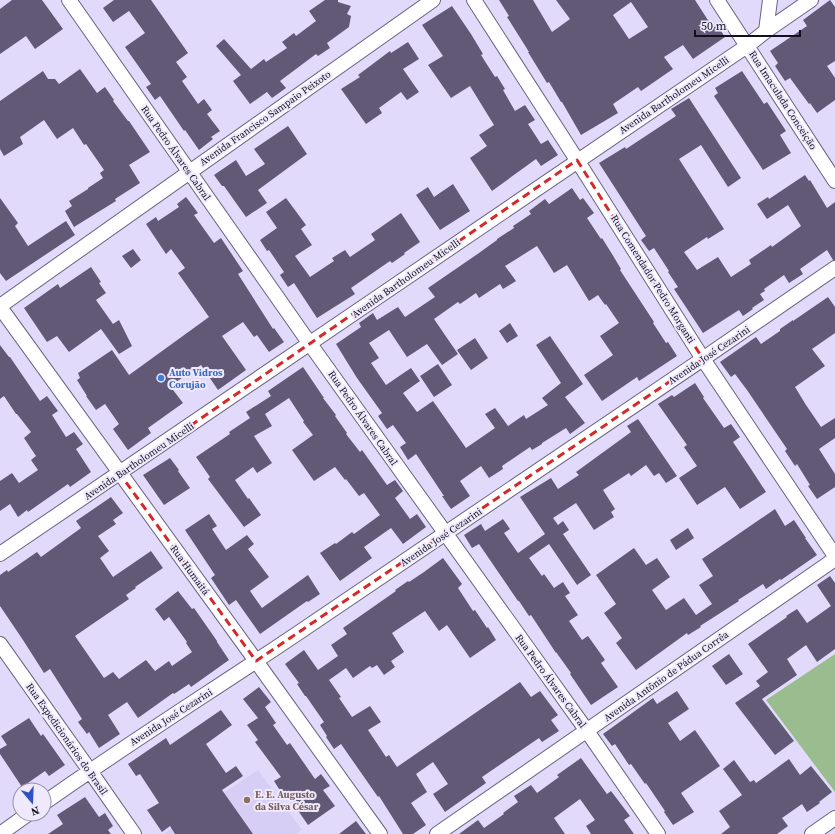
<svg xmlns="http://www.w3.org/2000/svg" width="835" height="834" viewBox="0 0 835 834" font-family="'Source Serif 4',serif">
<rect width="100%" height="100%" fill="#e2dafb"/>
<path fill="#d7cef6" d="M258,770L302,830L296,834H163Z"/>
<path fill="#9abd8f" d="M835,654V792L766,700Z"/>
<path fill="#615976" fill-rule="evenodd" d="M12,0H42L63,29L35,49L26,36L0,54V9Z
M114,0H151L188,53L176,62L187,77L182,81L198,104L204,99L212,110L207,114L220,131L211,137L213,139L199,150L185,130L184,131L160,96L155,100L146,87L151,84L125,47L145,33L129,11L113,22L103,8Z
M325,0H338V2L351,6L347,14L351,16L349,27L327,43L330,48L318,56L316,54L280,81L286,88L272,98L267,92L250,104L233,81L241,75L216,46L224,39L251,69L264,59L266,62L287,48L282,42L294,33L296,36L316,21L309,11Z
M499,0H533L552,32L570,19L556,0H695L713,28L717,25L725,37L693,59L683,45L664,57L673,69L641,91L638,87L613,104L618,113L581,135L562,102H561L549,82L547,83L528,52H529L507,17L509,16ZM631,2L648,27L629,39L613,15Z
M830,0L835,7V61L827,66L835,78V100L817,113L810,103L809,104L790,78L785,81L775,66L778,63L770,51L807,26L803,20Z
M452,6L471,34L483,54L481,55L495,77L497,76L505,89L503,90L515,111L525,105L535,120L528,124L541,144L548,140L558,155L541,166L536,159L492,191L470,158L487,146L479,135L494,125L470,86L451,98L428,65L443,56L422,25Z
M408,42L419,59L403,69L419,92L407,100L401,92L379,108L382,113L366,124L341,89L360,77L358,75L390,51L391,53Z
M80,69L97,93L105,87L114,100L113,101L128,121H129L150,152L129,165L140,183L115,199L116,201L74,227L65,211L72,206L69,201L88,189V188L103,178L100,173L104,170L86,144L84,145L73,128L57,139L44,120L20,137L23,144L4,156L0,149V101L43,71L48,79H55L59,84Z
M742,71L764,104L767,102L786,131L780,135L791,153L763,170L714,96L718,93L715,88Z
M689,98L741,178L728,187L701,145L679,159L724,229L708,239L707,237L684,252L697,270L718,257L731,277L751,264L749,260L771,245L772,247L801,226L788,205L767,219L757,204L768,197L769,199L805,175L809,181L810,180L827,208L835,202V260H833L827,250L800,269L803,274L789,283L784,275L764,289L765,291L760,294L764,300L752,308L753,309L743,316L739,310L703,333L674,289L678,287L668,272L669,271L654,248L649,251L641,240L646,236L599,163L625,147L626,149L676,116L671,109Z
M288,126L307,154L258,190L267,203L246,217L224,186H222L214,175L236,160L246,176L265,164L254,149Z
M453,184L470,211L440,230L416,195L428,187L434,197Z
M572,188L580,200L583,198L594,213L587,218L601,239L602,238L612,254L621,269L620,270L654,322L653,323L666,343L668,342L677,356L639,381L637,377L602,401L584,375L613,355L600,336L619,323L606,304L605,305L598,295L589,301L567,265L554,273L537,246L505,266L516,281L503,289L500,284L479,298L476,293L460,304L458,302L434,319L458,354L442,365L427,344L407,357L389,330L369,343L379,358L371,363L386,385L411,368L420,381L403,393L417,412L433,401L466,448L495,428L485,414L495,408L508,426L524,415L526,419L548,405L542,398L561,383L536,345L550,336L583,384L565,397L585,423L570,434L566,428L542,443V444L532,450L530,447L502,466L503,469L489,478L481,466L460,481L470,496L451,509L442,496H444L416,454L408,460L400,447L406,443L393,425L387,429L378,416L382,413L357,378L336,344L361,327L359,323L373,313L377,320L398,307L405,317L435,297L428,288L479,253L497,240V239L514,228L513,226L531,214L529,211L545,199L549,204Z
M186,197L198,213L194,215L214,243L221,238L243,271L238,274L273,329L274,328L284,342L269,352L257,335L254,337L243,322L222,336L246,370L218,390L201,365L170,386L183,403L148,428L151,433L128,450L113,429L119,424L105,404L96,410L86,396H87L77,380L80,378L78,373L112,350L129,375L209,317L178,273L185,268L171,249L166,254L146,224L156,217L158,221L179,207L177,204Z
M0,198L18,223L15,226L28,246L66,221L75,235L6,281L0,273Z
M286,198L306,225L301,229L312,245L295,256L310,277L334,261L332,258L345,250L350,257L375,240L371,234L401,213L420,242L404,253L405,254L392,263L390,261L351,288L355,294L317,318L294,283L288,287L280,275L284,272L269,250L267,251L260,240L277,228L266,212Z
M133,249L141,260L131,268L122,256Z
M91,267L101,282L99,283L106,293L96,300L113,324L119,320L132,346L119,354L101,329L69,352L57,336L47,342L24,308L58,284L60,288Z
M828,297L835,307V333L812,349L825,366L795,387L806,405L821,427L835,418V438L819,449L835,474V487L817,499L808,486L810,485L797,464L795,466L785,451L787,449L747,390L735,374L731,377L720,362L756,337L761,344L780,331V329L793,320V321Z
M510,323L518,336L507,343L499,331Z
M475,338L488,358L471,370L457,350Z
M0,345L9,357H10L40,401L47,396L58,411L52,415L66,437L74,432L83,444L76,449L91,472L70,487L68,484L28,512L27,510L18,517L10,504L0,511V481L12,473L19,483L38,470L31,460L36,456L24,438L31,432L17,414H16L4,396L0,399Z
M438,364L452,385L434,397L420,376Z
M303,367L324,398H323L336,415L335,416L347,433L346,434L360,452L362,450L387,485L395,480L403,491L395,498L410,519L417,514L426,527L403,544L391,528L364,547L372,558L340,581L320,553L335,543L336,544L352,532L354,534L380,515L364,493L359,496L346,479L345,480L335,467L314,481L292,450L313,435L303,422L304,421L289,398L265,414L272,426L254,436L272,463L257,473L253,467L235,480L248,499L249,498L261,515L244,527L208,479L210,477L196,457L230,434L229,432L250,418L246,412L271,396L268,391Z
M695,383L704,397L703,398L724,428L731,424L740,437L733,442L751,469L766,492L740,509L725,487L697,505L679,478L697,466L684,447L687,445L658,404L672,395L674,397Z
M638,419L677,476L666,483L659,473L654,476L646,465L631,476L629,473L603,490L615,509L611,512L614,517L594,530L576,503L553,518L558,525L563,521L569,530L563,534L591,575L577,585L549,544L529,558L542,576L544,574L554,588L563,582L570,593L565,596L578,615L569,621L582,640L588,636L605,660L601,663L618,687L591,705L570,674L571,673L556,652V653L531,615L529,616L519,601H518L479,544L472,548L464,535L481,524L485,531L503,519L510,529L504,533L518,553L545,534L520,497L551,478L558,489L579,475L576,472L631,432L627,426Z
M170,458L179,470L178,471L190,488L164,505L143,475Z
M111,497L123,513L113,520L116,524L98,536L109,551L100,558L113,577L151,551L163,568L135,587L136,588L126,595L129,599L75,636L104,678L113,672L119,679L146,660L155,671L169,661L172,666L192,652L186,643L187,642L169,617L164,621L155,609L178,591L192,609L194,608L217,641V642L229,660L191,687L189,684L174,694L173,693L138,718L127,702L108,715L120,734L99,748L89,732L87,734L78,722L82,719L50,669L44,673L23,640L0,606V575L7,570L8,572L37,552L41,557L81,528L76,521Z
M775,509L785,526L794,520L806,538H805L817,555L781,580L780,579L766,589L763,584L738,600L739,601L700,626L701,627L688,635L687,633L636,670L616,643L622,638L604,613L616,604L596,575L634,548L646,565L657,558L670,577L652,590L666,610L684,598L696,615L712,604L699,585L713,576L702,559Z
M209,514L217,526L212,529L226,550L247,535L254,544L248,549L269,577L250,591L262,608L308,575L320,594L308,602L307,601L260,634L236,600L229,605L211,578L215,575L185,530Z
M688,528L694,538L676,550L670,540Z
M443,558L462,584L458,588L473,611L475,610L487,628L488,627L496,640L470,658L447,625L439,631L425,611L392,633L404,652L391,661L395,667L384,675L377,665L372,668L370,666L353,678L346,668L329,680L341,697L339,698L352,717L370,706L381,722L368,730L386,757L389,755L397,767L520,682L531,697L540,691L558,715L551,720L559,731L542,742L539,738L482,777L486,783L445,812L433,794L448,784L433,762L416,774L427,792L411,803L426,825L413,834H403L379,796L378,797L341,744L334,749L326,737L327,736L320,725L324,722L306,696H305L297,684L299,683L285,664L304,650L318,670L338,656L331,645L347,634L343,628L396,591L395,590L408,581L409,582L424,572Z
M830,576L835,583V649L817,662L806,645L787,659L797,675L762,699L794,741L775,755L735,703L760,686L756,681L768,672L748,644L787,617L786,616L797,609L807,623L831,606L817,585Z
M729,654L743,674L726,685L712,666Z
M259,687L271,702L265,707L276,723L273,725L287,745L290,743L315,779L321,774L330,786L323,790L335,806L308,825L286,793L283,795L274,781L281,777L255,742L258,740L247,725L258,718L243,699Z
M677,691L689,709L668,723L680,741L695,730L720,766L681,793L694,812L673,825L664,812L665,811L646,783L645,784L631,764L629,765L615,744L612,746L603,734L653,698L657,704Z
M221,710L232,725L206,744L226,773L236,766L243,776L222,790L253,834H175L170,826L162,832L147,810L159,803L140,774L136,776L128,764L166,738L170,745Z
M29,718L41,736L43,734L65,765L49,776L45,771L22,787L0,754V749L7,745L1,736Z
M581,758L607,794L611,791L630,816L624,820L634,834H591L586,826L595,820L580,799L554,818L565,834H459L478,820L484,828L504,814L503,813L518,802L514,796L531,785L537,793L559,777L557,775Z
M789,759L800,775L811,766L832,792L819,802L820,803L807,812L802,804L782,818L788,826L777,834H721L730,827L719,811L742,795L723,769L734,760L750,782L754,780L756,783Z
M85,797L99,817L105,813L113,826L108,830L111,834H48L63,824L57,815Z
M356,821L366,834H339Z"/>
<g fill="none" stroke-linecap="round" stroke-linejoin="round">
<defs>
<path id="minor" d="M69,0L310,344L587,731L658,834
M474,0L577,160L703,359L835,556
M717,0L835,181
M766,31L770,0
M0,306L433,0
M0,307L256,661L380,834
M0,554C250,386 497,214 747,46L766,31L811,0
M0,644L90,771L134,834
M44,803C130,742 220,686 307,627C484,508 660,389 835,268
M0,834L28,814
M437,834L835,559
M812,834L835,818"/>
</defs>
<use href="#minor" stroke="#6a6380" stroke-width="16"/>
<use href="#minor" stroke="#fff" stroke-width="14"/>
</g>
<path fill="none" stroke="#d62828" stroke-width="3" stroke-dasharray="8 5" stroke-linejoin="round" d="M577,160L703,359L256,661L120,474Z"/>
<circle fill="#3f7fe0" stroke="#eee9fd" stroke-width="1.5" cx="161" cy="378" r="4"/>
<circle fill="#8d6e63" stroke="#eee9fd" stroke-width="1.5" cx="247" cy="800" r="4"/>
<g text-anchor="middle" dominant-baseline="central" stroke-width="4" stroke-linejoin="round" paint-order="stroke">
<g font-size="10" fill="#13101b" stroke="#eee9fd">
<text transform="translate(674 95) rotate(-34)">Avenida Bartholomeu Micelli</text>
<text transform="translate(783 100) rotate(57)">Rua Imaculada Conceição</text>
<text transform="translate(265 118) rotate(-35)">Avenida Francisco Sampaio Peixoto</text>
<text transform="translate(176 153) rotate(55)">Rua Pedro Álvares Cabral</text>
<text transform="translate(406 278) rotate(-35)">Avenida Bartholomeu Micelli</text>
<text transform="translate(653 279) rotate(58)">Rua Comendador Pedro Morganti</text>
<text transform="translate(709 355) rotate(-34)">Avenida José Cezarini</text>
<text transform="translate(363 418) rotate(55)">Rua Pedro Álvares Cabral</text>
<text transform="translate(139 461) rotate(-34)">Avenida Bartholomeu Micelli</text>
<text transform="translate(441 537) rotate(-34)">Avenida José Cezarini</text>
<text transform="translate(190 570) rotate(54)">Rua Humaitá</text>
<text transform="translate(666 676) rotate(-35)">Avenida Antônio de Pádua Corrêa</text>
<text transform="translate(551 681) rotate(54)">Rua Pedro Álvares Cabral</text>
<text transform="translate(171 717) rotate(-33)">Avenida José Cezarini</text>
<text transform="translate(67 739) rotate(55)">Rua Expedicionários do Brasil</text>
</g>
<g font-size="10" font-weight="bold" fill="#366cbe" stroke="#eee9fd" text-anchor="start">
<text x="169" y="372">Auto Vidros<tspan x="169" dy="12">Corujão</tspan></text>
</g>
<g font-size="10" font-weight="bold" fill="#785e54" stroke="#eee9fd" text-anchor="start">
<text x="255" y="794">E. E. Augusto<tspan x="255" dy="12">da Silva César</tspan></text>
</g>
</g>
<g transform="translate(32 802) rotate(161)"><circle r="19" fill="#eee9fd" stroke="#9692a3"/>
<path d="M0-3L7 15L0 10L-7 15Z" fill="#3051c1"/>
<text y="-6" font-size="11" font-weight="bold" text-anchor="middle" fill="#13101b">N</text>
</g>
<path d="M695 30v6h105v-6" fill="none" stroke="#13101b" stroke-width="2"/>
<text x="701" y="30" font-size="12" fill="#13101b" stroke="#eee9fd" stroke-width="3" paint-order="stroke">50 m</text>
</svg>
